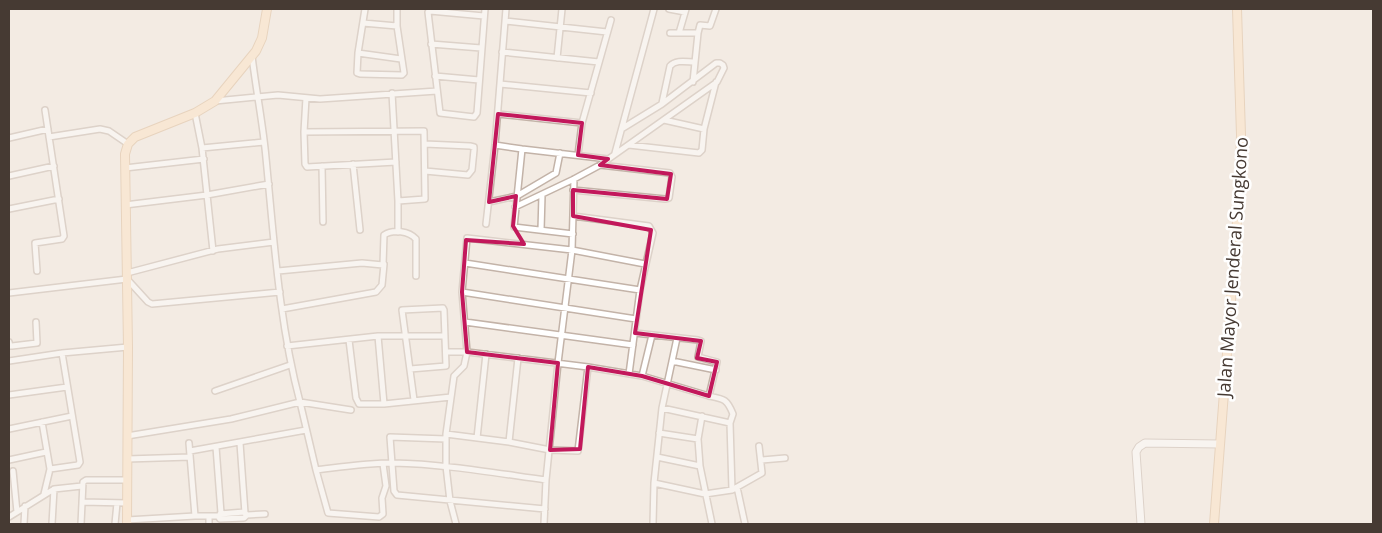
<svg xmlns="http://www.w3.org/2000/svg" width="1382" height="533" viewBox="0 0 1382 533" font-family="'Open Sans',sans-serif">
<rect width="100%" height="100%" fill="#f3ebe3"/>
<g fill="none" stroke-linecap="round" stroke-linejoin="round">
<defs>
<path id="minor" d="M365,9L358,53L357,73L360,74L402,75L404,73L397,26V9
M669,9L685,12
M484,16L430,11L428,12L440,113L474,117L477,113L485,9
M505,21L607,32
M363,23L397,26
M670,33H698L700,25L710,26L716,9
M679,33L686,9
M431,44L481,48
M502,52L599,62
M358,53L401,59
M252,56C256,90 263,124 266,158C274,239 279,323 300,402L351,410
M557,58L562,9
M435,76L479,80
M693,82L698,33
M500,84L591,93
M306,98L304,132L305,164L307,167L396,162
M215,101L278,95L320,99L437,91
M662,103L670,66C676,59 687,62 695,62
M195,113L202,148L213,251
M498,114L582,123
M664,120L704,129
M304,132L424,131L425,199L398,201L392,93
M49,137L100,129L109,131L128,144
M9,138L48,129
M495,145L522,149L608,159
M629,145L699,153L702,150L704,129L716,82
M202,148L264,142
M522,149L514,227L573,234
M615,153L654,9
M578,155L582,123L611,20
M353,164L360,230
M322,166L323,222
M125,168L204,159
M425,171L468,175L472,170L474,150V147L470,146L425,144
M9,176L54,166
M573,190L665,199L669,198L672,177L670,173L600,165
M489,202L517,196L556,173L560,153
M125,205L207,195L269,184
M515,207L574,179L600,165L717,82L724,68L723,65L720,63H716L662,104L623,128
M9,209L59,199
M573,216L649,226L653,233L640,290L629,374
M486,224L495,145L506,9
M541,230L542,195
M398,232V201
M465,263L640,290
M37,271L35,243L62,239L64,236L45,110
M278,271L362,263L383,265L384,235C393,229 409,231 416,239V276
M127,273L218,249L274,242
M462,292L636,319
M9,293L127,279L148,302L152,304L280,292
M282,309L376,292L382,285L384,264
M465,322L633,345
M635,333L698,340L701,341L698,357L717,362L709,396C724,399 727,399 733,414L730,423
M378,336L384,404
M349,340L356,398L359,404H384L451,397
M9,342L10,346H12L37,343L36,322
M287,346L378,336H445
M446,352H467L588,367L642,376L709,396
M9,361L62,353L128,347
M672,361L716,370
M410,369L446,366L444,310L443,308L402,310L414,400
M642,376L652,335
M215,391L290,365
M9,395L67,387
M662,408L730,423L732,490
M702,416L698,439L700,466L712,524
M42,422L50,469L44,494
M9,429L72,416
M659,433L698,439
M446,434L509,442L550,450L578,451L588,367
M127,436L231,419L300,402L316,470C341,467 367,463 393,463C444,464 495,473 546,480
M477,438L486,354
M446,439L390,437L394,491L397,495L545,509
M509,442L518,358
M189,443L195,516
M240,443L245,513
M216,447L221,513
M190,451L306,430
M657,457L700,466
M127,459L190,457
M9,460L46,452
M761,460L785,458
M50,469L78,465L80,462L62,353
M316,470L328,513L379,517L383,514L382,498L386,486L383,464
M13,471L17,512
M654,483L705,494L732,490L762,473L759,446
M737,487L745,524
M83,502L127,503
M220,514L244,512L247,515L265,514
M9,517L54,489L82,486
M127,520L195,516H218L220,519L244,518L247,515
M24,524L25,506
M52,524L54,489
M81,524L83,482L86,480H127
M115,524L117,503
M209,524V516
M456,524L450,501L446,466V434L454,376L464,366L467,352L462,292L467,238L572,250L645,264
M544,524L546,480L558,363L572,250L574,179
M653,524L654,483L662,408L677,338"/>
<path id="tertiary" d="M1141,524L1136,452L1139,447L1145,443L1219,444"/>
<path id="secondary" d="M127,524L128,347L125,154L128,144L135,137L195,113L215,101L256,51L262,38L267,9
M1214,524L1239,195L1241,135L1237,9"/>
</defs>
<use href="#minor" stroke="#c3b3a8" stroke-width="8"/>
<use href="#tertiary" stroke="#c3b3a8" stroke-width="9"/>
<use href="#secondary" stroke="#dbb790" stroke-width="10"/>
<use href="#minor" stroke="#fff" stroke-width="5"/>
<use href="#tertiary" stroke="#fff" stroke-width="7"/>
<use href="#secondary" stroke="#ffe3c2" stroke-width="8"/>
</g>
<path d="M0 0H1382V533H0ZM498,114L582,123L578,155L608,159L600,165L671,174L667,199L573,190V216L651,230L635,333L701,341L697,358L717,362L709,396L642,376L588,367L580,449L550,450L558,363L467,352L462,292L466,240L524,244L513,226L516,196L489,202Z" fill="#f3ebe3" fill-opacity=".55" fill-rule="evenodd"/>
<path fill="none" stroke="#c2185b" stroke-width="4" stroke-linejoin="round" d="M498,114L582,123L578,155L608,159L600,165L671,174L667,199L573,190V216L651,230L635,333L701,341L697,358L717,362L709,396L642,376L588,367L580,449L550,450L558,363L467,352L462,292L466,240L524,244L513,226L516,196L489,202Z"/>
<g text-anchor="middle" dominant-baseline="central" stroke-width="5" stroke-linejoin="round" paint-order="stroke">
<g font-size="18" fill="#463a33" stroke="#fff">
<text transform="translate(1232 267) rotate(-86)">Jalan Mayor Jenderal Sungkono</text>
</g>
</g>
<rect width="1382" height="533" fill="none" stroke="#463a33" stroke-width="20"/>
</svg>
